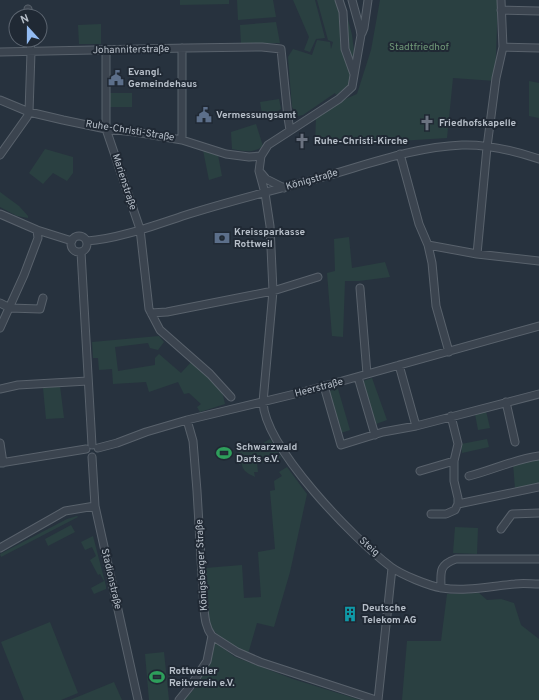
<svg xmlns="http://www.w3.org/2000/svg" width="539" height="700" viewBox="0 0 539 700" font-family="Overpass,sans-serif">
<rect width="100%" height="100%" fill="#27323e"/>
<path fill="#2a4041" d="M180,0H229V4L180,5Z
M237,0H273L276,17L238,20Z
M293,0H315L325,38L316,39L310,52L304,50L309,37Z
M317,0H343L352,35L355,58L350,85L336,95L335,93L303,115L298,116L292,107L288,57L293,49L312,55L317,40L330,42L331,49L333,42L328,40Z
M380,0H498L495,81L453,78L447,138L399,141L351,139L315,144L316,117L343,100L357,94L371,50Z
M276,22L280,43L241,44L240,25Z
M101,24V44H79L78,25Z
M529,81L539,83V118L529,116Z
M109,93H132V107H109Z
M279,99L281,109L263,120L260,102Z
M256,124L263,146C253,154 243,151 232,149L231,132Z
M45,149L73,157V173L67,181L53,173L43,184L29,173Z
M203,150L218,155L222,176L209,180Z
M0,192L19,206L28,216V218L17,216L0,207Z
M349,237L352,268L385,262L390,277L359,281H345L343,337L332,336L327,273L335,271L334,239Z
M159,336L164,342L158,350L150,348L148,343L115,347L118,371L155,365V358L159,354L181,373L192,361L222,391L225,404L200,412L197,407L201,404L189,393L184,394L178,382L149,392L146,382L113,384L112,369L99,370L98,358H93L92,342Z
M372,378L387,420L376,424L363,381Z
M60,386L64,418L46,419L43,388Z
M338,389L350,430L341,433L329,391Z
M486,411L490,428L478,430L475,414Z
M270,439L281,457L275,462L257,463L258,472H254L255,477C249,474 242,471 242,464L239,465L238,450L255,448Z
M487,439L489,447L462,453L461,444Z
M539,457V483L515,489L513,463Z
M287,467L307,494L290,572L274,627L257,623L248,654C234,646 212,636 207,619L205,568L242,565L244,598L261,597L258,552L275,549L270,491L275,490L274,481L282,476L279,472Z
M77,516L78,517L1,557L0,554L67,519Z
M71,525L75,532L48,546L45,539Z
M455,527L478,528L477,554L453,553Z
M93,536L106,586V589L94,594L91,588L104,581L100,574L98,575L90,560L96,556L92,547L85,550L81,542Z
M479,593L487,600L501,599L514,603L521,625L539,639V700H402L407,641H441L447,594Z
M50,622L78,693L61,700H24L1,642Z
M215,642L235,657L293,679L360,700H184L196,687L211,661Z
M164,652L169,700H149L145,654Z
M114,682L122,700H70Z"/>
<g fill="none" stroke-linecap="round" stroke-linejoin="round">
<defs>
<path id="minor" d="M339,0L343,12L345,49L354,74
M352,0L360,29L361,35L352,87L339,99L268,145L261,156L259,171L265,193L270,226L273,291L263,402C265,448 354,539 391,567C402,575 429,586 442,588C466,592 490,586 515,584C523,583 531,584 539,584
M28,9L29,16
M501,10L539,11
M362,33L364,28L368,0
M503,47L539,48
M182,48V140
M106,50V129L140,229L149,309L160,330L210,374L231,397
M0,52L187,48L262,47L281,49L288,118L290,130
M0,100L29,112L63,120L106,129L135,132L182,140L226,154L249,157L261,156
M400,154L419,224L428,245L432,263L436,306L449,352
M0,155L27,117L29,112L31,52L30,40
M261,173L266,179L284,188
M0,214L37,230L72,241
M71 244a8 8 0 1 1 16 0a8 8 0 1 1-16 0Z
M87,241C119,239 158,224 189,214C233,200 279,189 323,177C369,164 414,147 462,145C488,144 515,151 539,159
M428,245L477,254L539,261
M81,252L92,445
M477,254L487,147L496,78L503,47L501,0
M360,288L367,374
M0,303L10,308L40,309L43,298
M151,313L167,312L273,291L318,277
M0,328L24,275L38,238L37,230
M399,365L416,426
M358,377L375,435
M324,386L341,445L383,432L416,426L539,394
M0,389L18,385L88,381
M506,402L515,442
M187,420L193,441L197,491L204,609C205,619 206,628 212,636L237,652L260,662L376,700
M0,443L3,463
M98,448L117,443L146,432L187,420L303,392L539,326
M92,457L95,506L138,700
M0,463L86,449
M420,471L454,461
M469,476C493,470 515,459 539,456
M458,504L539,487
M431,514H446L455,510L458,504V498L454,481V461L458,444L451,416
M501,529L512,514L539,513
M0,548L65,511L95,506
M441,588C441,573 438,565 456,559H539
M179,700L192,684L207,661L212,636
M378,700L392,568"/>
</defs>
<use href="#minor" stroke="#59626c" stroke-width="9"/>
<use href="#minor" stroke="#3b444f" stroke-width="7"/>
</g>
<defs>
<symbol id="civic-bare" viewBox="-9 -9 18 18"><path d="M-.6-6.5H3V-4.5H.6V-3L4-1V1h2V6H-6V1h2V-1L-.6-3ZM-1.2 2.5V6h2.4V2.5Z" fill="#5c6f8a" stroke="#202934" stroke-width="2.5" paint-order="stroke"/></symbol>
<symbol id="church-bare" viewBox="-9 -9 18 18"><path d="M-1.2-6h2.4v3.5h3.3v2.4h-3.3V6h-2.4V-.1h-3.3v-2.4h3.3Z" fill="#6b7280" stroke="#202934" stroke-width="2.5" paint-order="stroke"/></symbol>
<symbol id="bank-bare" viewBox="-9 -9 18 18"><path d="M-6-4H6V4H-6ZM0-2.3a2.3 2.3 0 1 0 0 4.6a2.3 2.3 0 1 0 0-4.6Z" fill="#5c6f8a" stroke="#202934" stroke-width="2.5" paint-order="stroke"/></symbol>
<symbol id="stadium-bare" viewBox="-9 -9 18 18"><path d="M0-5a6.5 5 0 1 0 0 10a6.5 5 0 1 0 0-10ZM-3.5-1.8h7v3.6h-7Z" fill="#2e9e5b" stroke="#202934" stroke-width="2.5" paint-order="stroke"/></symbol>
<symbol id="building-bare" viewBox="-9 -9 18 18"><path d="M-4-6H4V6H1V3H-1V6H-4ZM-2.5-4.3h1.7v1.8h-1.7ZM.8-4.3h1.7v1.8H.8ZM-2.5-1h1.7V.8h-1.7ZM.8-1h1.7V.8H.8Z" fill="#0f9aa8" stroke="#202934" stroke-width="2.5" paint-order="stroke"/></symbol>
</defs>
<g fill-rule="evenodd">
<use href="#civic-bare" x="105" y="67" width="22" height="22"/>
<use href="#civic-bare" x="193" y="104" width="22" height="22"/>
<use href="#church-bare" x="416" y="112" width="22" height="22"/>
<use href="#church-bare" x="291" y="130" width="22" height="22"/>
<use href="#bank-bare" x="211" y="227" width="22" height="22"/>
<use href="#stadium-bare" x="213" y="442" width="22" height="22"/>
<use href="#building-bare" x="339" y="603" width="22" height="22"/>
<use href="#stadium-bare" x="146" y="666" width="22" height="22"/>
</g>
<g text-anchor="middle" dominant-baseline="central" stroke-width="4" stroke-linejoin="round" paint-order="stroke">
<g font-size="10" fill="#709978" stroke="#202934">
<text x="419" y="47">Stadtfriedhof</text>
</g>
<g font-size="10" fill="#b7bfc9" stroke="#202934">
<text transform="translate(131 50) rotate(-1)">Johanniterstraße</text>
<text transform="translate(130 131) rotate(9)">Ruhe-Christi-Straße</text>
<text transform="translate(312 180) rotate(-16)">Königstraße</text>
<text transform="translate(124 182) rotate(72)">Marienstraße</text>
<text transform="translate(319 388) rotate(-15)">Heerstraße</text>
<text transform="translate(369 547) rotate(41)">Steig</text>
<text transform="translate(202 565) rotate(-93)">Königsberger Straße</text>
<text transform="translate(111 579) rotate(77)">Stadionstraße</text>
</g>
<g font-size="10" font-weight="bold" fill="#b7bfc9" stroke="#202934" text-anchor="start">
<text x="128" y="72">Evangl.<tspan x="128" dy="12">Gemeindehaus</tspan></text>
<text x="216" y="115">Vermessungsamt</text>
<text x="439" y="123">Friedhofskapelle</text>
<text x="314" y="141">Ruhe-Christi-Kirche</text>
<text x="234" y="232">Kreissparkasse<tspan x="234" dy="12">Rottweil</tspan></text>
<text x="236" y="447">Schwarzwald<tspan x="236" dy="12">Darts e.V.</tspan></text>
<text x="362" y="608">Deutsche<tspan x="362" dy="12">Telekom AG</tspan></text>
<text x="169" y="671">Rottweiler<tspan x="169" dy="12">Reitverein e.V.</tspan></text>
</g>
</g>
<g transform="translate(28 28) rotate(339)"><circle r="19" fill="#202934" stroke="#5c6570"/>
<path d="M0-3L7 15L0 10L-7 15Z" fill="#93bbf2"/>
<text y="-6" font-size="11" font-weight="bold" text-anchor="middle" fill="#b7bfc9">N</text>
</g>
</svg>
